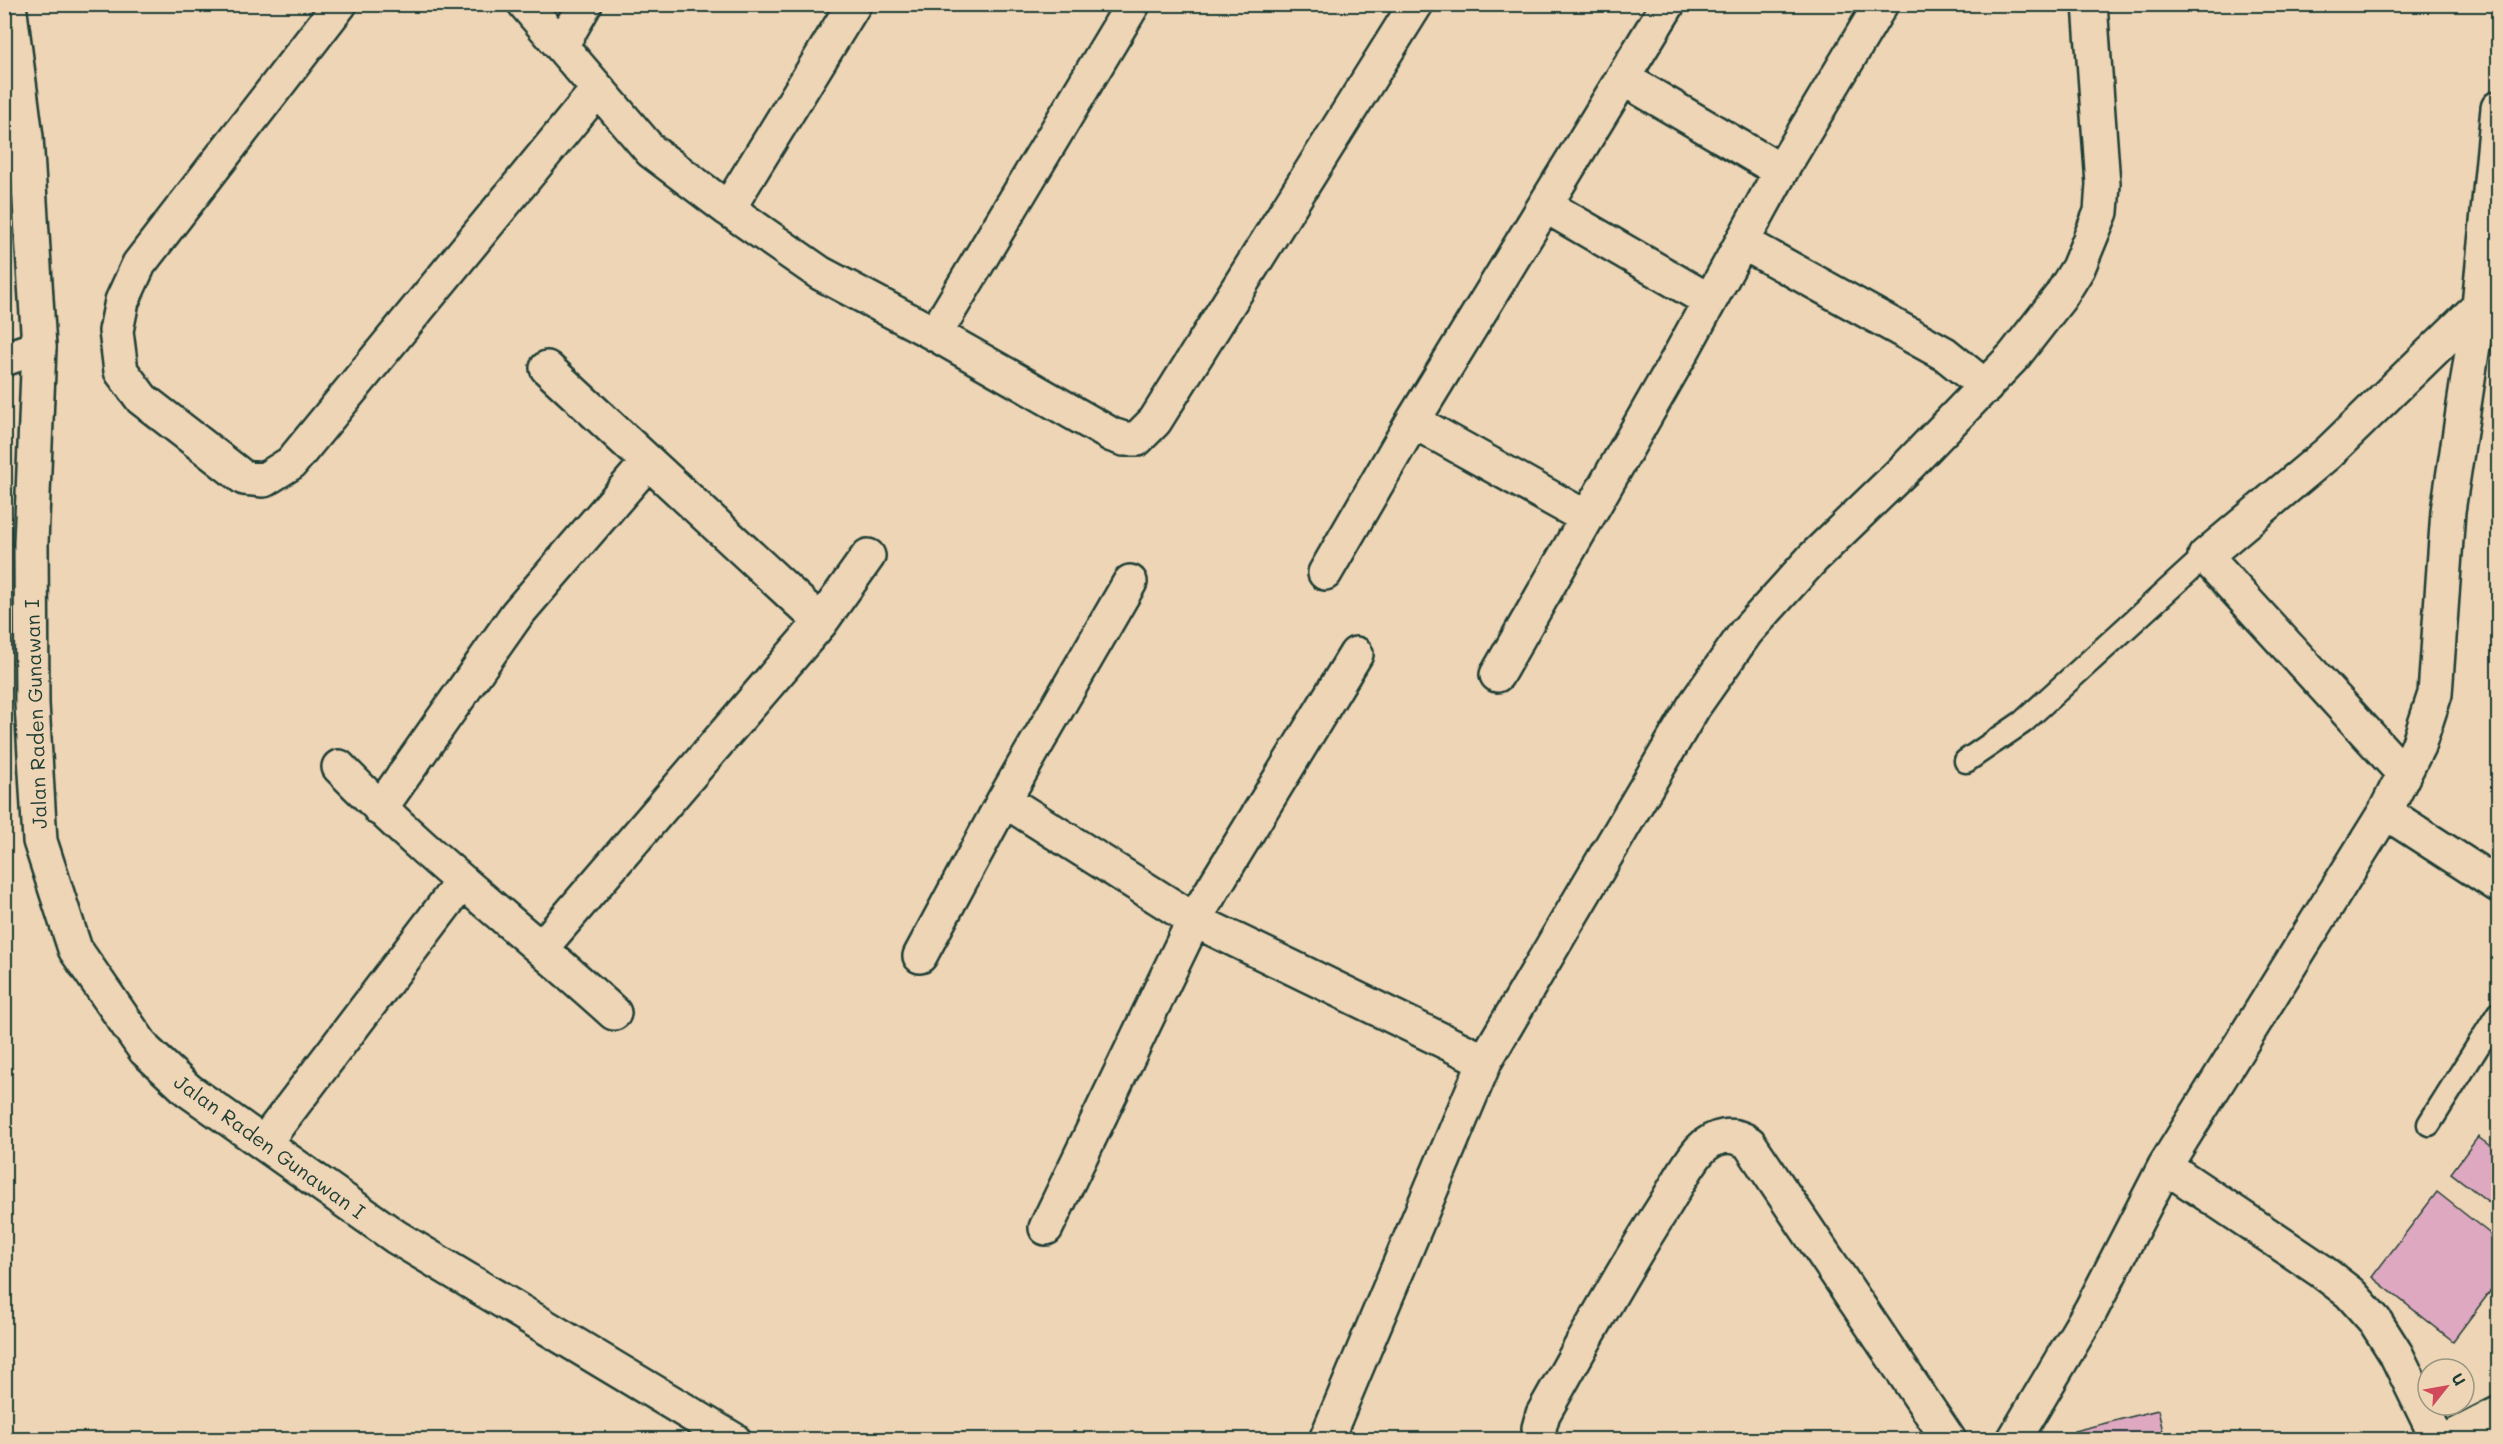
<svg xmlns="http://www.w3.org/2000/svg" width="2503" height="1444" viewBox="0 0 2503 1444" font-family="Mali,sans-serif">
<rect width="100%" height="100%" fill="#eed5b6"/>
<filter id="ink" filterUnits="userSpaceOnUse"><feTurbulence type="fractalNoise" baseFrequency=".0167" numOctaves="2"/><feDisplacementMap in="SourceGraphic" scale="12" xChannelSelector="R" yChannelSelector="G"/><feConvolveMatrix kernelMatrix="1 2 1 2 8 2 1 2 1" color-interpolation-filters="sRGB"/></filter>
<g filter="url(#ink)">
<path fill="#dea8c1" stroke="#1f3d34" stroke-width="1.5" d="M2478,1137L2498,1152V1209L2451,1173Z
M2437,1192L2498,1240V1281L2453,1341L2372,1277Z
M2158,1410L2165,1440H2076L2074,1431Z"/>
<g fill="none" stroke-linecap="round" stroke-linejoin="round">
<defs>
<path id="lane" d="M1966,761L2023,722L2205,556
M2429,1124L2498,1014"/>
<path id="street" d="M340,4L139,264L122,301L116,331L121,371L142,399L244,478L264,480L291,463L598,89
M525,4L651,151L728,209L820,273L935,334L1112,435L1124,439H1137L1155,421L1416,4
M561,46L585,4
M1624,79L1781,171
M1546,206L1708,300
M728,209L854,4
M1742,242L1945,354L1986,387
M935,334L1133,4
M4,359L39,347
M547,368L821,622
M1413,421L1587,518
M1325,573L1413,421L1668,4
M1497,675L1679,357L1781,171L1881,4
M339,767C425,856 523,930 614,1013
M2404,774L2205,556L2328,453L2479,306
M1004,800L1194,920L1485,1061
M380,809L517,614L648,462
M2385,812L2498,885
M542,947L821,622L868,556
M920,956L1004,800L1130,582
M264,1143L462,882
M2165,1166L2320,1270L2350,1293L2375,1321L2396,1354L2438,1440
M1046,1228L1194,920L1356,654
M1326,1440L1485,1061L1694,706L1746,632L1813,558L1908,466L2014,356L2060,297L2078,268L2101,212L2103,184L2090,4
M1540,1440L1539,1428L1543,1414C1582,1345 1620,1275 1663,1208C1675,1189 1686,1166 1700,1150C1714,1135 1733,1132 1749,1143L1949,1440
M2014,1440L2091,1310L2165,1166L2385,812L2418,746L2435,694L2448,511L2479,306L2498,108
M2447,1440L2498,1414"/>
<path id="highway" d="M9,4L26,137L39,347L31,543L32,704L40,841L75,949L145,1050L188,1090L396,1237L734,1440"/>
</defs>
<use href="#lane" stroke="#1f3d34" stroke-width="27"/>
<use href="#street" stroke="#1f3d34" stroke-width="38"/>
<use href="#highway" stroke="#1f3d34" stroke-width="38"/>
<use href="#lane" stroke="#eed5b6" stroke-width="22"/>
<use href="#street" stroke="#eed5b6" stroke-width="33"/>
<use href="#highway" stroke="#eed5b6" stroke-width="33"/>
</g>
</g>
<g text-anchor="middle" dominant-baseline="central" stroke-width="4.5" stroke-linejoin="round" paint-order="stroke">
<g font-size="20" fill="#1f3d34" stroke="#eed5b6">
<text transform="translate(35 714) rotate(-92)">Jalan Raden Gunawan I</text>
<text transform="translate(270 1146) rotate(36)">Jalan Raden Gunawan I</text>
</g>
</g>
<rect width="2503" height="1444" fill="none" stroke="#eed5b6" stroke-width="24"/>
<rect x="12" y="12" width="2479" height="1420" fill="none" stroke="#1f3d34" stroke-width="2" filter="url(#ink)"/>
<g transform="translate(2446 1387) rotate(59)"><circle r="28" fill="#eed5b6" stroke="#9b9882" stroke-width="1.5"/>
<path d="M0-4.5L10 22L0 15L-10 22Z" fill="#d1495b"/>
<text y="-9" font-size="16" font-weight="bold" text-anchor="middle" fill="#1f3d34">U</text>
</g>
</svg>
